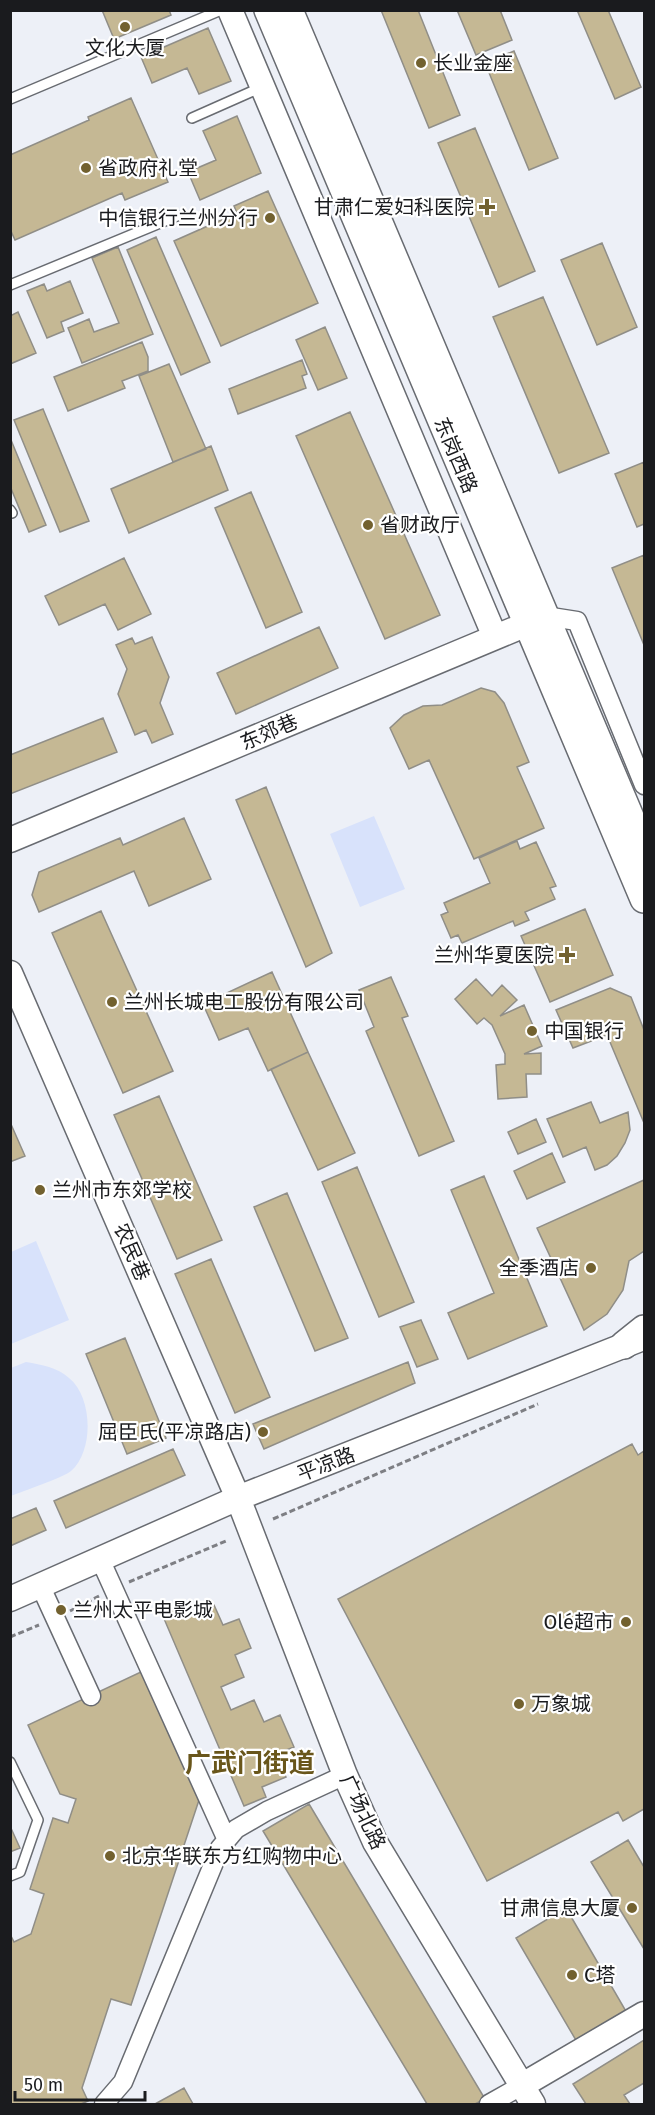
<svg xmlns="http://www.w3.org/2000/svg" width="655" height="2115" viewBox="0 0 655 2115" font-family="'Fira Sans','Noto Sans SC',sans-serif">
<rect width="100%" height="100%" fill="#edf0f7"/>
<path fill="#d8e2fb" d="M374,816L405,889L360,907L330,834Z
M36,1241L69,1320L11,1344V1252Z
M26,1362C42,1365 57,1367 69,1378C93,1397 94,1451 71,1471C62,1478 23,1491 11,1496V1368Z"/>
<path fill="#c5b894" stroke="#908e87" stroke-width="1.5" d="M102,10H169L171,15L114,39Z
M381,10H418L460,115L429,128Z
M457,10H500L512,40L476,55Z
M577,10H608L641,87L615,99Z
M208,28L231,81L199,94L187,68L152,83L141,57Z
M514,51L558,158L529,170L485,63Z
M131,98L168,182L125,200L122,193L15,240L10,229V155L89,120L88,117Z
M237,116L261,173L200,200L188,172L216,160L203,131Z
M475,128L535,271L499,287L438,143Z
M268,191L318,303L221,346L174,241L237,213L234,206Z
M156,237L210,362L181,375L127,250Z
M602,243L637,327L597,345L561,260Z
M118,247L153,334L82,363L68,328L89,319L94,332L119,323L92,258Z
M70,281L83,313L61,322L64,331L47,338L27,291L44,284L47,291Z
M543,297L609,453L559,473L493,317Z
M18,312L36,353L10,364V316Z
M325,327L347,378L318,390L296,340Z
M142,342L148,357V371L122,381L125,388L68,411L54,377Z
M302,360L307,374L302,376L306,388L238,414L229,389Z
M169,364L206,449L173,462L139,376Z
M43,409L89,521L60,532L14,420Z
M350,412L440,615L385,639L296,436Z
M11,440L46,525L29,532L10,486Z
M211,446L228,490L129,533L111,489Z
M644,462V524L637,527L615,474Z
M251,492L302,612L266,628L215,508Z
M644,555V645L612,568Z
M124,558L151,614L118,630L105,604L59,625L45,596Z
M319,627L338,668L236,714L217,673Z
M152,637L169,677L160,703L173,734L152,743L146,730L135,735L118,694L127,669L116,645L132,638L135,644Z
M481,688L495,692L504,703L529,762L517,767L544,828L474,859L429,760L409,769L390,728L404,715L423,706L442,705Z
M103,718L117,752L10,794V755Z
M266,787L332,953L306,967L236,800Z
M184,818L211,879L149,906L134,871L39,912L32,895L39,872L120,838L123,845Z
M517,841L520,849L536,842L556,886L550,888L555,899L525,912L529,920L515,926L513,921L462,943L458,935L451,938L441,915L448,912L444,903L490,883L479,858Z
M585,909L613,975L550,1002L521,936Z
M101,911L173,1071L123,1093L52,933Z
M272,972L308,1052L268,1071L248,1028L219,1040L203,1004Z
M391,977L408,1016L402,1018L454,1141L419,1156L366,1031L374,1027L359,990Z
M476,979L492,996L502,985L517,1000L500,1016L524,1005L542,1046L524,1054L541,1053V1074H526L527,1097L498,1099L496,1065L505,1064V1054L492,1025L484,1018L477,1024L455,999Z
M610,988L631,997L644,1030V1123L607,1035L573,1048L556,1010Z
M308,1052L355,1153L318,1170L271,1069Z
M159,1096L222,1240L177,1259L114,1115Z
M591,1102L600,1123L628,1112L630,1130L625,1143L617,1156L607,1165L595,1170L586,1147L563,1157L547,1119Z
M536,1119L546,1142L518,1154L508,1132Z
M10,1122L25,1156L10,1162Z
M552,1153L565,1182L527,1199L514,1171Z
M357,1167L414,1302L379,1317L322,1182Z
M484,1176L547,1326L468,1359L448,1313L494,1293L451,1190Z
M644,1180V1251L629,1261L623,1290L607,1314L584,1330L537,1228Z
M287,1193L348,1338L315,1351L254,1207Z
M211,1259L270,1397L235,1413L175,1274Z
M421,1320L438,1359L417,1367L400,1327Z
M125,1338L166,1438L127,1454L86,1354Z
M408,1362L415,1383L264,1449L253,1424Z
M632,1444L638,1455L644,1451V1809L623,1821L618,1812L487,1881L338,1599Z
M173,1449L185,1475L66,1528L54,1501Z
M36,1508L46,1530L10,1546V1519Z
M184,1605L189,1616L214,1605L223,1625L239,1619L251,1648L235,1655L244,1677L221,1687L231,1710L254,1700L264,1722L280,1715L294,1747L276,1754L286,1777L262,1787L266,1797L244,1806L162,1614Z
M143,1671L201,1794L131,2005L111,1999L82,2088L88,2101L81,2104H10V1934L14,1942L31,1934L44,1894L30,1889L53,1818L68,1823L76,1799L60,1794L28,1725Z
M309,1804L485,2099L475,2104H427L263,1831Z
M10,1826L20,1848L10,1852Z
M628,1840L644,1867V1949L591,1862Z
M566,1908L627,2013L577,2042L516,1938Z
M644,2040V2083L624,2095L630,2104H586L573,2084Z
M184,2088L193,2104H155Z"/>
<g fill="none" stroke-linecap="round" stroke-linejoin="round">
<defs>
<path id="lane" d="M10,99L221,10
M192,118L262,87
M10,285L177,216
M10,510L12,513
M10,1762L38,1820L20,1872L10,1876"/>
<path id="street" d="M545,616L577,621L644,785
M100,1559L227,1840
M40,1585L91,1696
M104,2104L123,2082L220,1848L236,1829L267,1811L345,1775
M489,2104L521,2086"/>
<path id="secondary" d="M230,10L495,637
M10,840L527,624
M10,973L238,1498L345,1775L375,1842L533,2104
M10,1599L238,1498L643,1338
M521,2086L644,2014"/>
<path id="primary" d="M268,10L644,899
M289,10L644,850
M624,1345L644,1329"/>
</defs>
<use href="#lane" stroke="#686b71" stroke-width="12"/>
<use href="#street" stroke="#686b71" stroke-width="21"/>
<use href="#secondary" stroke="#686b71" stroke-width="27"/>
<use href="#primary" stroke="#686b71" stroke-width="30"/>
<path stroke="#7e7f84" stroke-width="3" stroke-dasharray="6 3" stroke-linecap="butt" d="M273,1519L538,1404
M129,1582L226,1541
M70,1611L99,1596
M10,1637L39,1625"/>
<use href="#lane" stroke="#fff" stroke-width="9"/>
<use href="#street" stroke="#fff" stroke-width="18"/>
<use href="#secondary" stroke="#fff" stroke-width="24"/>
<use href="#primary" stroke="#fff" stroke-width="27"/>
</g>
<g fill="#72612f" stroke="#fff" stroke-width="2">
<circle cx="125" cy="27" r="6"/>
<circle cx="421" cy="63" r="6"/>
<circle cx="86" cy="168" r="6"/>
<path d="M484 198h6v6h6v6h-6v6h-6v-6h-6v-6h6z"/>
<circle cx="270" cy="218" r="6"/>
<circle cx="368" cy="525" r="6"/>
<path d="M564 946h6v6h6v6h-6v6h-6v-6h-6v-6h6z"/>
<circle cx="112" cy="1002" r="6"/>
<circle cx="532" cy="1031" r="6"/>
<circle cx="40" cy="1190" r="6"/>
<circle cx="591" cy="1268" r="6"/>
<circle cx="263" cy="1432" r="6"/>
<circle cx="61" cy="1610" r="6"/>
<circle cx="626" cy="1622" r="6"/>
<circle cx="519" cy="1704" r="6"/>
<circle cx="110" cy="1856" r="6"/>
<circle cx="632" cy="1908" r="6"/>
<circle cx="572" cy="1975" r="6"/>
</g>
<g text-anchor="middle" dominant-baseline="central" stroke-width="4.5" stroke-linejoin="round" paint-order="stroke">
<g font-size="20" fill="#1a1b1e" stroke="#fff" text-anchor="start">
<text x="125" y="48" text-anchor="middle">文化大厦</text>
<text x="433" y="63">长业金座</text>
<text x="98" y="168">省政府礼堂</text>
<text x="474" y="207" text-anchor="end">甘肃仁爱妇科医院</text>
<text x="258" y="218" text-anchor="end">中信银行兰州分行</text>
<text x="380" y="525">省财政厅</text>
<text x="554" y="955" text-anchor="end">兰州华夏医院</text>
<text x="124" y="1002">兰州长城电工股份有限公司</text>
<text x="544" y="1031">中国银行</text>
<text x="52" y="1190">兰州市东郊学校</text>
<text x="579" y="1268" text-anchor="end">全季酒店</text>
<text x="251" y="1432" text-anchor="end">屈臣氏(平凉路店)</text>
<text x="73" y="1610">兰州太平电影城</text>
<text x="614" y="1622" text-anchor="end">Olé超市</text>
<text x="531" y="1704">万象城</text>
<text x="122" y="1856">北京华联东方红购物中心</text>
<text x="620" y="1908" text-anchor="end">甘肃信息大厦</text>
<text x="584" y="1975">C塔</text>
</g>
<g font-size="20" fill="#1a1b1e" stroke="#fff">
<text transform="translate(456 455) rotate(67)">东岗西路</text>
<text transform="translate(269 732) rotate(-23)">东郊巷</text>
<text transform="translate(132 1252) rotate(67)">农民巷</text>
<text transform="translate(326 1464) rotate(-21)">平凉路</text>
<text transform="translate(363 1812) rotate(65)">广场北路</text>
</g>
<g font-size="26" font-weight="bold" fill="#69561b" stroke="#fff">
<text x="250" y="1763">广武门街道</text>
</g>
</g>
<rect width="655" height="2115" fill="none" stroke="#1a1b1e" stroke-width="24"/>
<path d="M15 2091v9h130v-9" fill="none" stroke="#1a1b1e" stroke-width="3"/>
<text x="24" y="2091" font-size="18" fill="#1a1b1e" stroke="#ffffff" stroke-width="4.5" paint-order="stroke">50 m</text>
</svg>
